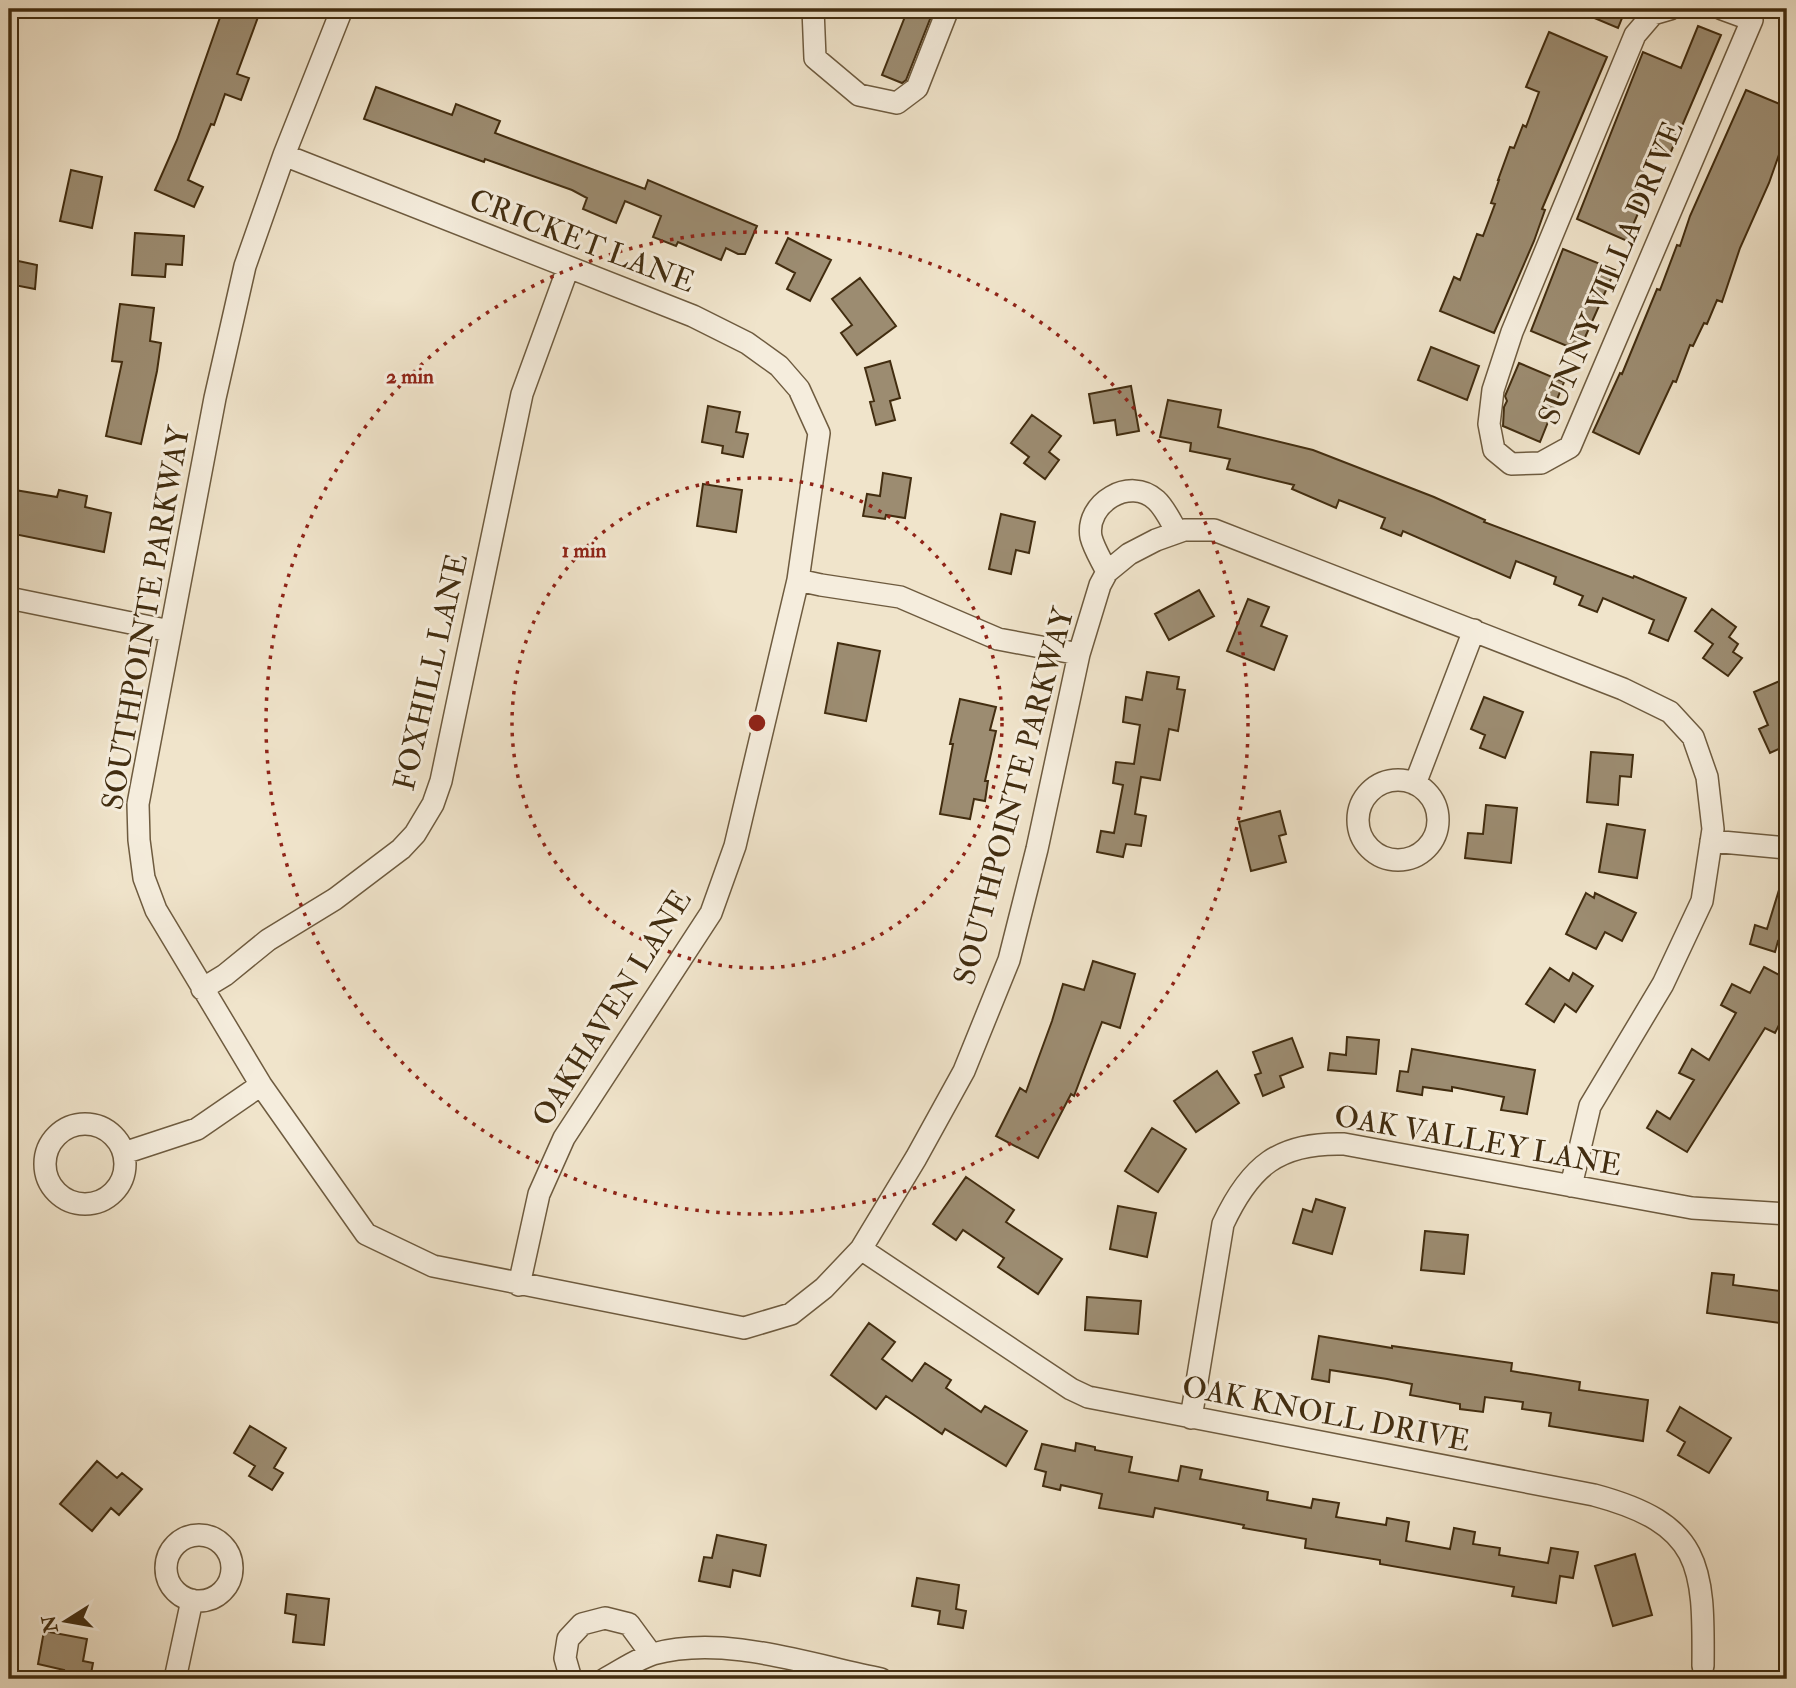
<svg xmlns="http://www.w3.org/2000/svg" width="1796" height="1688" viewBox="0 0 1796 1688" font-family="'IM FELL Double Pica',serif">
<rect width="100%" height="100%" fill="#f0e4cb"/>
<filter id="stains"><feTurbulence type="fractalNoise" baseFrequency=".00286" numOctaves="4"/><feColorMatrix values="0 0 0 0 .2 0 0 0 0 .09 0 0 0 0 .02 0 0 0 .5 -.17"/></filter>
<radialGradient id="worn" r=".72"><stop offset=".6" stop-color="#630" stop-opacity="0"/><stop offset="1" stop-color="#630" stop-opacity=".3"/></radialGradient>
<path fill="#9c8c71" stroke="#422d10" stroke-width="2" d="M223,9H261L237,74L249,78L241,100L225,94L214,125L211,124L188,180L203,187L194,207L155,190L177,140Z
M908,9H934L906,80L902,83L882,75Z
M1573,9H1613L1624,13L1618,28Z
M1698,26L1721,35L1670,154L1653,147L1644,167L1634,201L1642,204L1633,225L1640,229L1634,244L1577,219L1643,52L1681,68Z
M1549,32L1607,57L1542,209L1545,210L1534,241L1494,333L1440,311L1454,277L1460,280L1477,234L1483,236L1495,204L1491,203L1499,180H1498L1510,147L1514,148L1523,125L1526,127L1539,92L1526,87Z
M376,87L452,115L456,104L500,121L495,133L645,189L648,180L757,226L745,254H738L726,248L721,260L678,242L676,246L653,237L661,216L625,201L616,223L583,209L587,198L572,190L485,159L484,162L364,119Z
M1746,90L1787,107V132L1769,183L1740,248L1722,302L1717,300L1707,324L1704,323L1693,346L1690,345L1676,382L1673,381L1639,454L1593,432L1620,373L1622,374L1657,289L1660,290L1677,245L1680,246L1690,216Z
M71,170L102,177L92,228L60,221Z
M135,233L184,236L182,265L166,264L165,277L132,275Z
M788,238L831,260L810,301L787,289L795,273L776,263Z
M1563,249L1615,270L1579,351L1531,331Z
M9,259L37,265L35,289L9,284Z
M860,278L896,326L857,355L841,333L852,325L832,299Z
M120,304L154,308L150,341L161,343L157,371L141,444L106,436L122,362L112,361Z
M1431,347L1479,366L1467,400L1418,380Z
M890,361L900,398L890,401L895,420L876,425L870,402L874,401L865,368Z
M1519,363L1564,382L1540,442L1503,426L1504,407L1507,401L1505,396Z
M1131,386L1139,431L1117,435L1115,420L1094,423L1089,394Z
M1168,400L1221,410L1218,427L1313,450L1434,497L1485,520L1484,522L1633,578L1634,576L1686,598L1668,641L1649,633L1654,620L1603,598L1597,612L1579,605L1583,596L1554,584L1556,577L1516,561L1510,578L1403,531L1401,536L1381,528L1385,518L1339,500L1336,508L1292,489L1294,485L1227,469L1230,459L1190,451L1191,443L1160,437Z
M708,406L740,412L736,432L748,434L743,457L722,453L723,446L702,442Z
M1032,415L1061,436L1049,452L1059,460L1045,479L1024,463L1029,457L1011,443Z
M883,473L911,478L905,518L886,515L885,519L863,516L867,494L880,496Z
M703,484L742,490L736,532L697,526Z
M9,489L57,497L59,490L87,496L85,507L111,513L104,552L9,533Z
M1001,514L1035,522L1029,553L1016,550L1011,574L989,569Z
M1199,590L1214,616L1169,640L1155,614Z
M1248,599L1269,607L1261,626L1287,636L1274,670L1227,651Z
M1712,609L1736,627L1729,637L1738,644L1733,652L1742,658L1728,676L1703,658L1713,644L1695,631Z
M838,643L880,651L866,721L825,713Z
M1147,672L1179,677L1177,689L1185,690L1178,731L1169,729L1160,780L1141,777L1135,814L1146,816L1141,846L1126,844L1123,857L1097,852L1101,831L1114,833L1123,785L1113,783L1116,762L1134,764L1140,725L1123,722L1126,697L1142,700Z
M1782,680L1787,692V719L1780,722L1787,738V745L1770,753L1759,729L1768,725L1754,692Z
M1484,697L1523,712L1505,758L1480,748L1485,735L1471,729Z
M960,699L996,707L990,730L996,731L985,781H988L985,801L974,799L970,819L940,814L953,744H950Z
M1591,752L1633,755L1631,777L1620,776L1618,805L1587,802Z
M1486,805L1517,808L1511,863L1465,858L1468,833L1483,834Z
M1280,811L1286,834L1279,836L1286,862L1251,871L1239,822Z
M1607,824L1645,830L1637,878L1599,872Z
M1783,877H1787V944L1778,941L1775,952L1750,944L1755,925L1767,929Z
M1586,893L1594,898L1595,893L1636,913L1622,941L1605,932L1596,949L1566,934Z
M1093,961L1135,974L1120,1028L1102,1022L1074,1096L1071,1094L1038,1158L996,1136L1020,1088L1026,1092L1052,1021L1063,984L1084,990Z
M1764,967L1787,979V1009L1775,1033L1765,1028L1687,1152L1647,1128L1657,1111L1670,1119L1694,1080L1679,1073L1692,1049L1709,1060L1736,1013L1721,1005L1732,984L1750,993Z
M1550,968L1569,981L1573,973L1593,986L1576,1012L1565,1004L1554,1022L1526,1004Z
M1347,1037L1379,1040L1376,1074L1328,1070L1330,1053L1346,1055Z
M1292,1038L1303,1067L1280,1076L1284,1087L1263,1096L1255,1075L1261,1073L1253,1052Z
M1412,1049L1535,1070L1527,1114L1501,1110L1504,1097L1452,1087V1091L1423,1087L1422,1095L1397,1091L1400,1071L1408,1072Z
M1217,1071L1239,1103L1196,1132L1174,1101Z
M1152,1128L1186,1149L1158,1192L1125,1171Z
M966,1177L1014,1210L1006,1222L1062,1259L1038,1294L998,1267L1004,1258L963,1230L956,1240L933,1224Z
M1316,1199L1345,1208L1332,1254L1293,1243L1303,1209L1312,1212Z
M1118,1206L1156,1213L1147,1257L1110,1249Z
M1425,1231L1468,1235L1464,1274L1421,1270Z
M1712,1273L1734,1275L1733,1285L1787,1292V1324L1707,1313Z
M1087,1297L1141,1301L1138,1334L1085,1330Z
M869,1323L895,1342L882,1359L912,1381L925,1363L951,1380L946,1388L981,1412L985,1406L1027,1431L1006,1466L945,1429L942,1434L886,1396L876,1409L831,1375Z
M1319,1336L1392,1348V1346L1512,1363L1511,1371L1580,1382L1579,1390L1648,1400L1643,1441L1549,1426L1551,1413L1522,1409L1523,1402L1485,1397L1483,1412L1460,1409V1404L1410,1395L1412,1384L1387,1379L1330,1370L1329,1382L1312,1379Z
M1680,1407L1731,1438L1709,1473L1678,1455L1685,1442L1667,1431Z
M250,1426L286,1448L274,1468L283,1473L272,1490L249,1476L255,1466L234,1453Z
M1076,1443L1095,1447V1450L1132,1457L1129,1472L1178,1481L1181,1466L1202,1470L1200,1479L1268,1492L1267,1500L1311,1508L1313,1499L1339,1503L1336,1517L1386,1525L1387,1518L1409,1522L1406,1541L1450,1549L1454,1528L1475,1532L1473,1544L1500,1548L1499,1555L1548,1563L1551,1548L1578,1552L1573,1578L1560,1576L1556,1603L1512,1596L1514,1587L1380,1564V1560L1305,1548L1306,1539L1243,1528L1244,1525L1155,1508L1153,1517L1099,1508L1102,1494L1061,1485L1060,1490L1043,1486L1046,1472L1035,1469L1042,1444L1075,1451Z
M97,1461L117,1478L122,1473L142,1489L119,1515L111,1508L92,1531L60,1504Z
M717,1535L766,1545L760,1576L733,1570L730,1587L699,1581L704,1557L712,1558Z
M1635,1554L1652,1615L1613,1626L1595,1566Z
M917,1578L959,1585L956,1609L966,1611L963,1628L938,1624L940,1611L912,1606Z
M287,1594L329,1599L324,1645L293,1642L296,1615L285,1613Z
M44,1631L87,1639L83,1661L93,1663L90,1679H62L64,1670L38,1664Z"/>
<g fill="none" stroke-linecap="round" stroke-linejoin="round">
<defs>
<path id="minor" d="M342,9L284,155L245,266L215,398L138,804L139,840L144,878L156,910L261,1085L366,1234L433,1266L744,1328L791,1314L824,1288L861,1249L916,1158L964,1071L1009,960L1037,849L1079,654L1100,585L1107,572L1129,554L1156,540L1184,530H1214L1623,689L1670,712L1693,737L1707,777L1713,829L1702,901L1663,984L1590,1106L1571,1186
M813,9L815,58L859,95L897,103L917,88L948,9
M1670,9L1653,14L1635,35L1512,332L1493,390L1489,424L1494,450L1511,464L1541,463L1570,447L1752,20L1722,9
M284,155L693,316L747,343L779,366L799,389L819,433L798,580L735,846L711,913L564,1138L539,1194L519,1285
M1107,572C1102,561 1094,549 1091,537C1085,503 1130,476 1156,500C1165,508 1171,522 1177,532
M798,580L821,585L900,597L998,639L1079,654
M9,598L170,631
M1358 820a40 40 0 1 1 80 0a40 40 0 1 1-80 0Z
M1415,784L1474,630
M1711,841L1787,848
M202,989L225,975L268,940L335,899L401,849L415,834L433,804L441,781L522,394L568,268
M45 1164a40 40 0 1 1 80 0a40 40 0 1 1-80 0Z
M124,1153L197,1129L261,1085
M861,1249L1071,1389L1088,1397L1594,1495C1702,1524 1704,1565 1703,1666
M1191,1418L1223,1224C1250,1166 1279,1142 1344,1144L1692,1208L1787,1214
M166 1568a33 33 0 1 1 66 0a33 33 0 1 1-66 0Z
M175,1679L192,1600
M571,1679L565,1658L568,1639L582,1624L605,1618L629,1624L651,1654
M605,1679C620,1671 637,1659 653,1654C724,1634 810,1665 881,1679"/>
</defs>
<use href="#minor" stroke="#6e5b3f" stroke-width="24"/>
<use href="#minor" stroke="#f5eddd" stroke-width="21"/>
</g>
<g fill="none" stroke="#8f2418" stroke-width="3.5" stroke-dasharray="3.5 7">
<circle cx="757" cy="723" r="245"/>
<circle cx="757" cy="723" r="491"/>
</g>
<g text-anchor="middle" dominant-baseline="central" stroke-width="6" stroke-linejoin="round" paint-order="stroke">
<g font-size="30" fill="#422d10" stroke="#f5eddd">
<text transform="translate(582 241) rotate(21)">CRICKET LANE</text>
<text transform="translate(1611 273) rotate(-67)">SUNNY VILLA DRIVE</text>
<text transform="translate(146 618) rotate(-80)">SOUTHPOINTE PARKWAY</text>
<text transform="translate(431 672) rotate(-77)">FOXHILL LANE</text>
<text transform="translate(1014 796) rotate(-75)">SOUTHPOINTE PARKWAY</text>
<text transform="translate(612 1008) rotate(-58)">OAKHAVEN LANE</text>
<text transform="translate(1478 1141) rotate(10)">OAK VALLEY LANE</text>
<text transform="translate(1326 1414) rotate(11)">OAK KNOLL DRIVE</text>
</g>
</g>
<circle cx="757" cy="723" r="10" fill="#8f2418" stroke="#f5eddd" stroke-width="3.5"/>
<g font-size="21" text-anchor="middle" font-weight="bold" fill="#8f2418" stroke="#f5eddd" stroke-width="6" stroke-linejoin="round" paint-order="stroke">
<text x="410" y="383">2 min</text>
<text x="584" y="557">1 min</text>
</g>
<rect width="1796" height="1688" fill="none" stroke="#f0e4cb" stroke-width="35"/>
<rect x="10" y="10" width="1775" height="1667" fill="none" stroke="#422d10" stroke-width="3.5"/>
<rect x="18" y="18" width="1761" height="1653" fill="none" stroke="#422d10" stroke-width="2"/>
<g transform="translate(66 1621) rotate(259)" stroke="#f5eddd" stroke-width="5" paint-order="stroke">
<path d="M0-5L12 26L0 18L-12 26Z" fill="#422d10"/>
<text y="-10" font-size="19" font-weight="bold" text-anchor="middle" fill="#422d10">N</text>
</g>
<rect width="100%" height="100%" filter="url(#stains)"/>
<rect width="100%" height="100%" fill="url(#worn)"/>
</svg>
